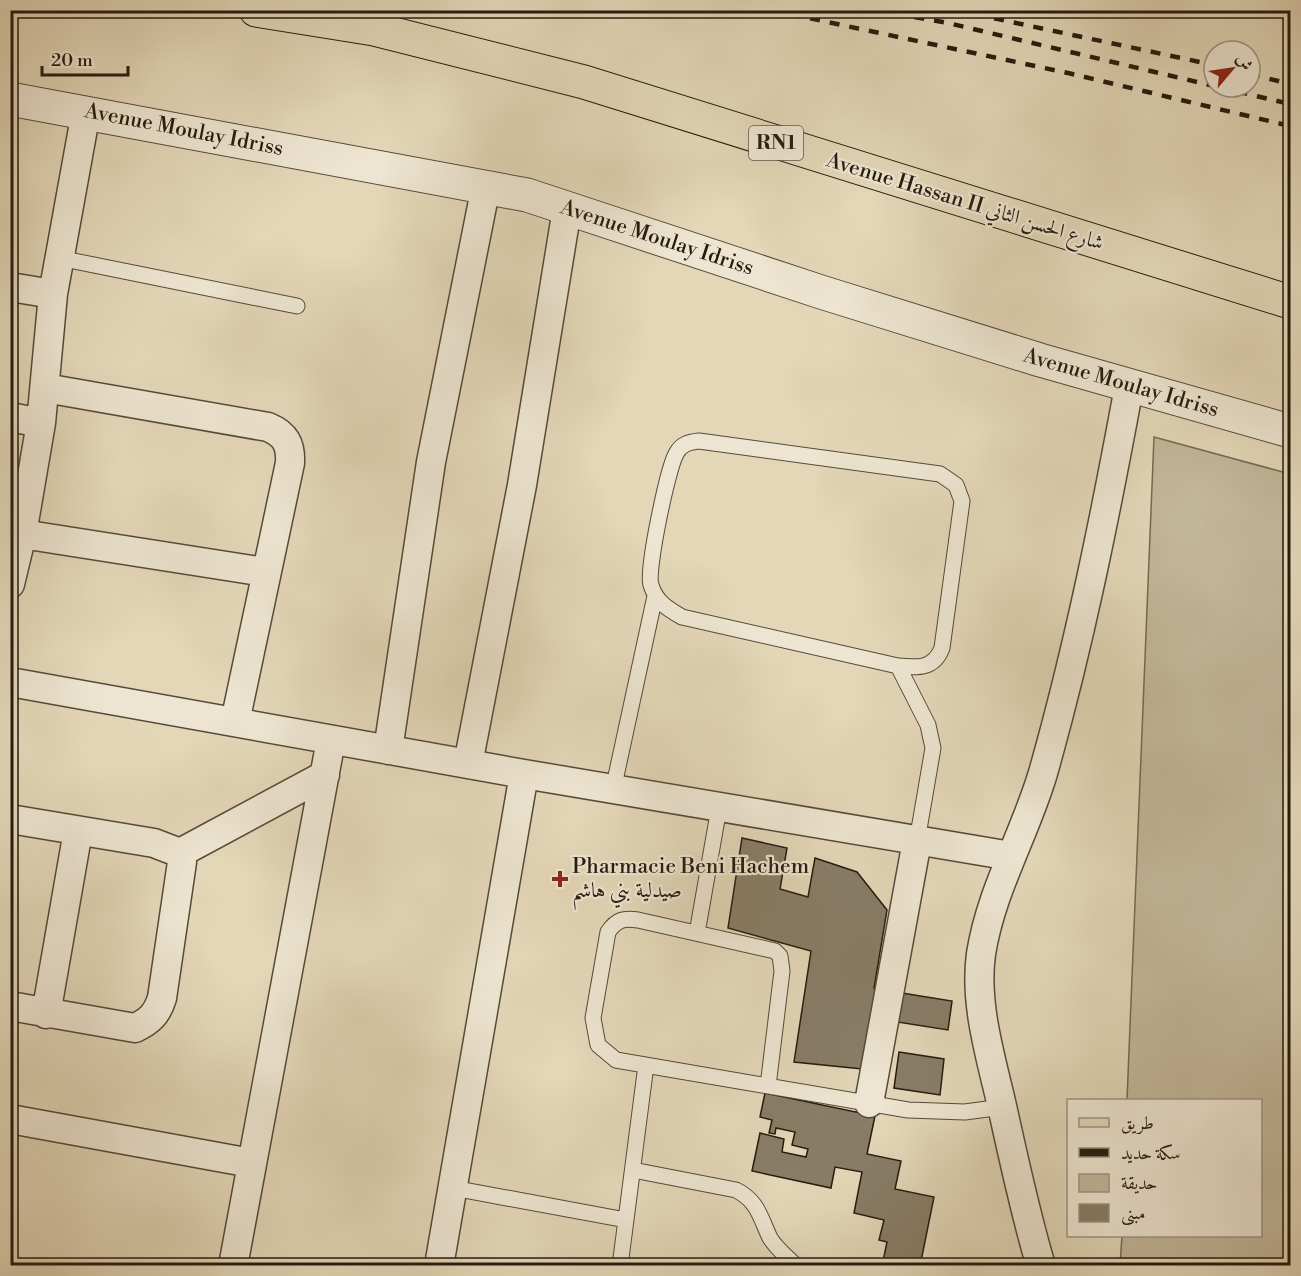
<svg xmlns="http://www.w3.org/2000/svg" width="1301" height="1276" viewBox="0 0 1301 1276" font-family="'Libre Bodoni',Amiri,serif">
<rect width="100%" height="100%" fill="#e3d7b8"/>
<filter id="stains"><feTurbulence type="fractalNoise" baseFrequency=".00333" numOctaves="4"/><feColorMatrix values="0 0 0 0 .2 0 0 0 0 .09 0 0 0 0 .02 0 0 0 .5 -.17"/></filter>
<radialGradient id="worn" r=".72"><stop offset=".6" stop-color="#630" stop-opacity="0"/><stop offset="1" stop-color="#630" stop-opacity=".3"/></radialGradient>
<path fill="#c3b79b" stroke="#746955" stroke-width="1.5" d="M1154,437L1290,474V1265H1120L1122,1236H1260V1100H1127Z"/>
<path fill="#887d67" stroke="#261b0f" stroke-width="1.5" d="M742,838L787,848L780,889L808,897L815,858L857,872L887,910L874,988L883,991L872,1070L794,1062L811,951L728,928Z
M902,993L952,1001L948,1030L897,1022Z
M899,1052L944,1059L940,1095L894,1088Z
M765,1093L875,1116L867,1154L901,1161L895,1189L934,1197L920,1266H882L887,1242L879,1240L884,1220L854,1213L862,1172L835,1167L831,1188L752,1171L760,1133L784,1139L782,1152L806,1157L808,1149L792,1145L795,1132L776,1128L775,1134L769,1133L772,1120L760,1117Z"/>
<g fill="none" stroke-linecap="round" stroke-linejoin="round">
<defs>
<path id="service" d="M59,258L297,306
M898,666L682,617C668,609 656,602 651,585C646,571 668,468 676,454C681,444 689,442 699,441L940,474L956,485L962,501L942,648C934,669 918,668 898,666L928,725L933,748L917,841
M613,790L655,596
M697,933L719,808
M768,1086L782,971L780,956L775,951L638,920C624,918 617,919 608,932L593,1018L598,1045L616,1060L908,1110L965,1112L1002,1107
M633,1170L736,1190C758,1201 760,1217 770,1238C776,1248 787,1257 796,1266
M453,1188L626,1220
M620,1266L646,1065"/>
<path id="minor" d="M10,287L53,294
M45,388L268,427C285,434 291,444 290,463L235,722
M10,417L41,423
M22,534L265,572
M10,584L22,534L41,423L53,294L86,112
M10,682L524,774L1011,856
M388,750L431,462L486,186
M468,764L522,485L567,209
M10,819L154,843L180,853L182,862L162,998C157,1014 150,1021 135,1028L10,1006
M180,853L325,775
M46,1014L78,831
M869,1103L917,841
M10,1119L251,1163
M233,1266L331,740
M439,1266L524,774
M1041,1266C1025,1213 1014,1160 1002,1106C991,1058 974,1004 981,954C991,890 1025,834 1043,773C1079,646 1105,517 1129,387"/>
<path id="tertiary" d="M10,99L527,195L821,292L1040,360L1290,431"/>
<path id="primary" d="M256,10L374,29L584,82L1290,302"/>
</defs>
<use href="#service" stroke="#554a39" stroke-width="17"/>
<use href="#minor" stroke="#554a39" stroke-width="31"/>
<use href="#tertiary" stroke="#554a39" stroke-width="35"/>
<use href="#primary" stroke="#261b0f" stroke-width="35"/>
<use href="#service" stroke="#ede5d1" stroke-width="15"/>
<use href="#minor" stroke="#ede5d1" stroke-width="28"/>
<use href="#tertiary" stroke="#ede5d1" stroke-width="33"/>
<use href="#primary" stroke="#e3d7b8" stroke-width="33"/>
<path stroke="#261b0f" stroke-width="4.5" stroke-dasharray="10 10" stroke-linecap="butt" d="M771,10L1068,73L1290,126
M875,10L948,23L1214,86
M955,10L1214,65
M1250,74L1290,84
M1218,87L1290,104"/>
</g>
<path fill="#8f2418" stroke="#ede5d1" stroke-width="2" d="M557 870h6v6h6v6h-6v6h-6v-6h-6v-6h6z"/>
<g text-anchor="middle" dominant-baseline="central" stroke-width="4.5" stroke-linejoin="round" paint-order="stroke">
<rect fill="#ede5d1" stroke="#625849" stroke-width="1.5" x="749" y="126" width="54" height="34" rx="4.5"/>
<g font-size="20" font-weight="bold" fill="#261b0f">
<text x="776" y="143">RN1</text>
</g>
<g font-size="21" fill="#261b0f" stroke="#ede5d1">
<text transform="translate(184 130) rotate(11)">Avenue Moulay Idriss</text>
<text transform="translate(965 202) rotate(17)">Avenue Hassan II شارع الحسن الثاني</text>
<text transform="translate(657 238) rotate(18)">Avenue Moulay Idriss</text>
<text transform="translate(1121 383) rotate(16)">Avenue Moulay Idriss</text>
</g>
<g font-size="21" fill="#261b0f" stroke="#ede5d1" text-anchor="start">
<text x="572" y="867">Pharmacie Beni Hachem<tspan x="572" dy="24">صيدلية بني هاشم</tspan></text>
</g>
</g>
<rect width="1301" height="1276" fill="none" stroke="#e3d7b8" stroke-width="36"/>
<rect x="12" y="12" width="1277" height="1252" fill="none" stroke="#261b0f" stroke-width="3"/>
<rect x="18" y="18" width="1265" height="1240" fill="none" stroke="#261b0f" stroke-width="1.5"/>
<rect x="1067" y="1099" width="195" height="138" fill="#ede5d1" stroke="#9d9483" stroke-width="1.5"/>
<rect x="1079" y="1118" width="30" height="9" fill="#e3d7b8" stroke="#9d9483" stroke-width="1.5"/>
<text x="1121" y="1129" font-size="18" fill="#261b0f">طريق</text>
<rect x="1079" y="1148" width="30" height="9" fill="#261b0f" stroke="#9d9483" stroke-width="1.5"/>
<text x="1121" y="1159" font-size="18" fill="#261b0f">سكة حديد</text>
<rect x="1079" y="1174" width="30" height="18" fill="#c3b79b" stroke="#9d9483" stroke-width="1.5"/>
<text x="1121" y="1189" font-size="18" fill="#261b0f">حديقة</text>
<rect x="1079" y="1204" width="30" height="18" fill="#887d67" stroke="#9d9483" stroke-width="1.5"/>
<text x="1121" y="1219" font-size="18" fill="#261b0f">مبنى</text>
<g transform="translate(1232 69) rotate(61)"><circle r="28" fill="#ede5d1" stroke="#9d9483" stroke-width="1.5"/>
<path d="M0-4.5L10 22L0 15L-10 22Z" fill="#8f2418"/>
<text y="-9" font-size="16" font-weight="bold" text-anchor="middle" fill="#261b0f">ش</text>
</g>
<path d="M42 66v9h86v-9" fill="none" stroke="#261b0f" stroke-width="3"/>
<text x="51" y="66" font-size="18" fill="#261b0f" stroke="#ede5d1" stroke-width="4.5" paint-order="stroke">20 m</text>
<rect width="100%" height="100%" filter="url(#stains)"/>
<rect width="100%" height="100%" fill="url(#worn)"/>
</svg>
